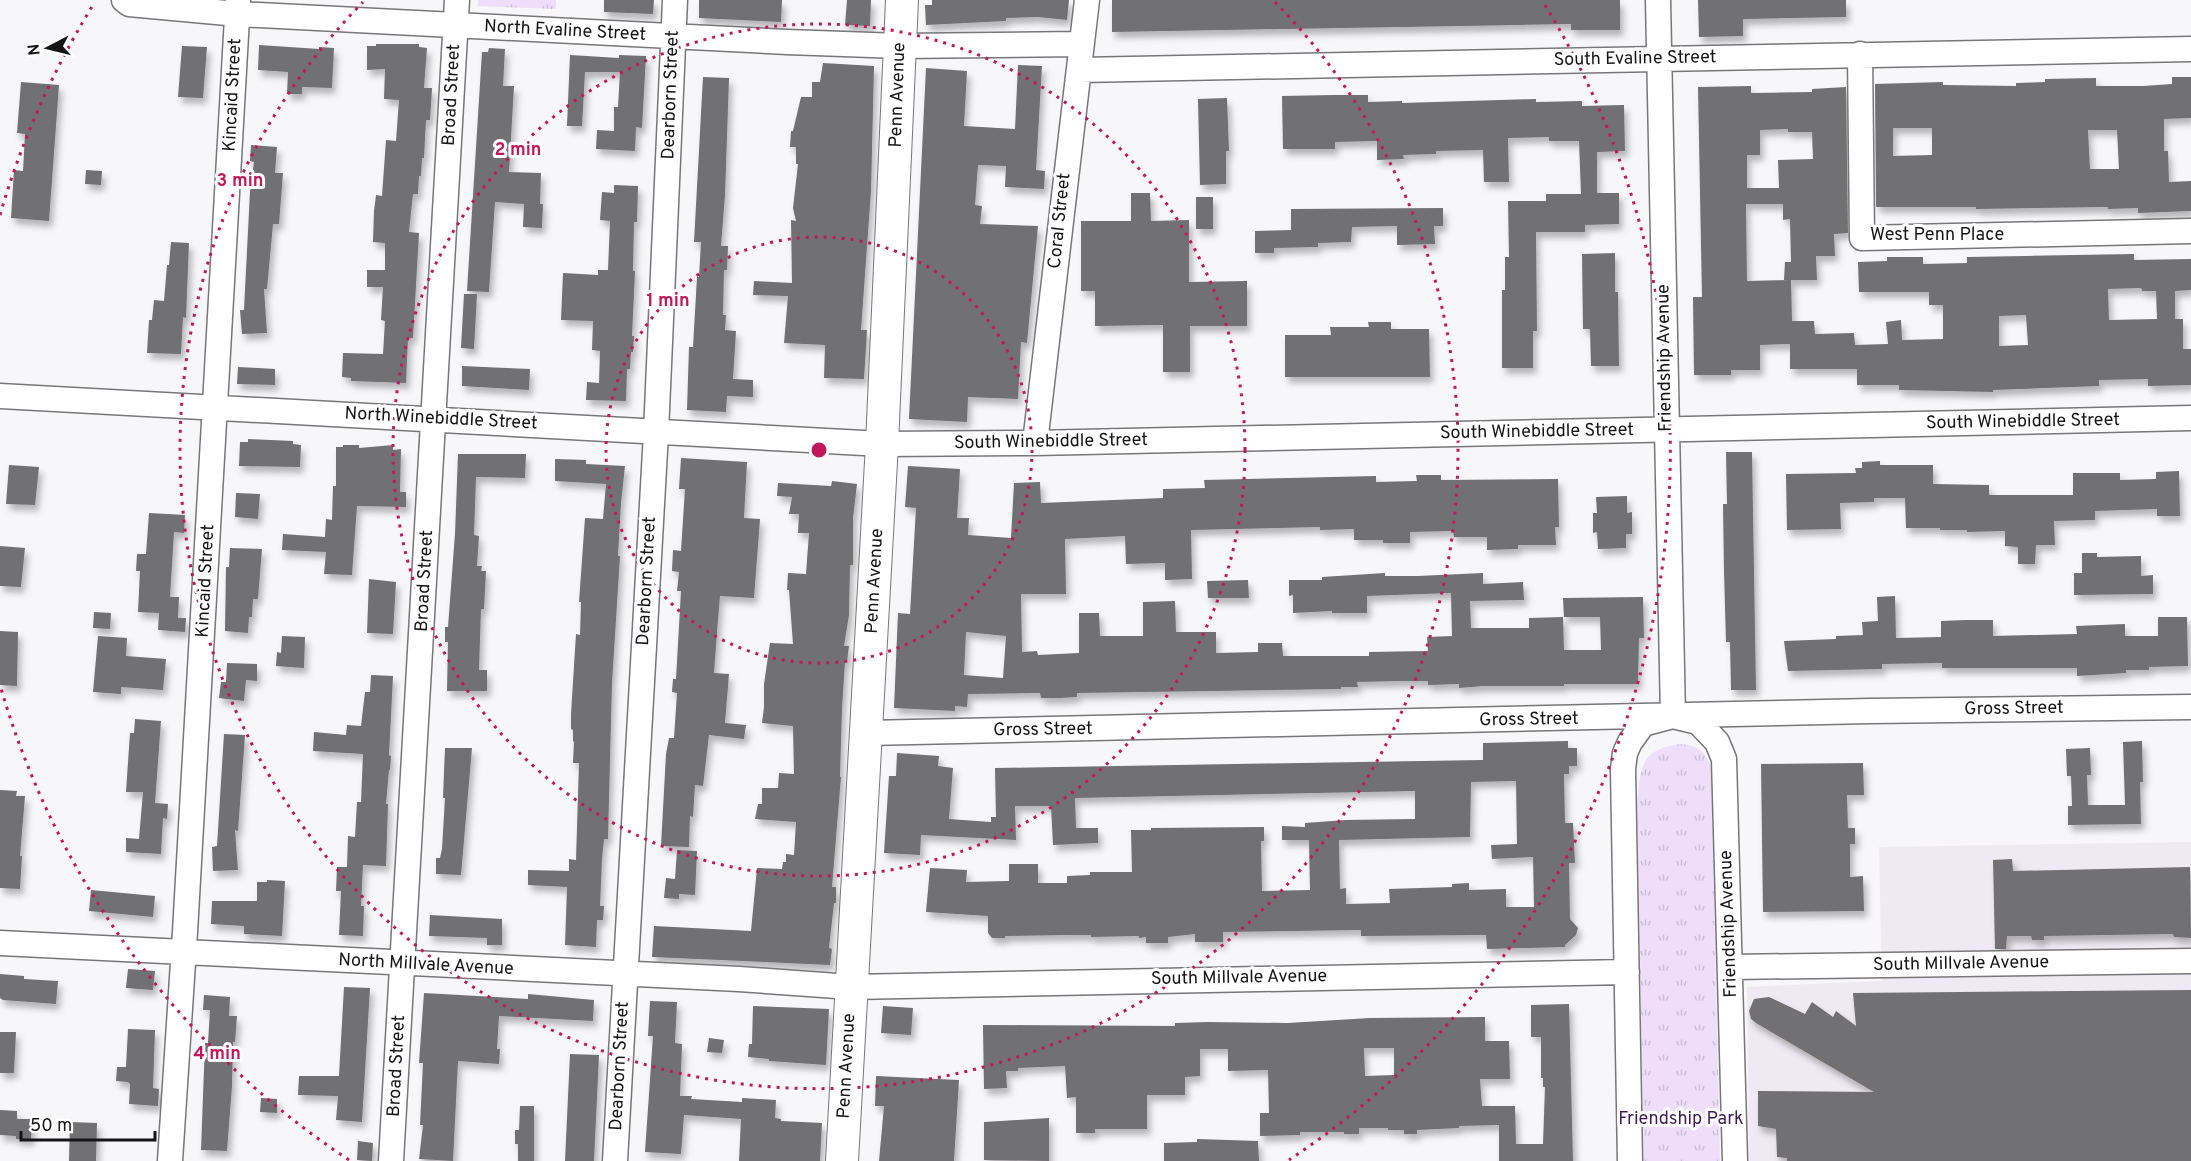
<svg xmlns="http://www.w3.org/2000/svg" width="2191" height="1161" viewBox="0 0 2191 1161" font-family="Overpass,sans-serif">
<defs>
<pattern id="grass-tufts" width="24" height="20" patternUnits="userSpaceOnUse" patternTransform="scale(1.5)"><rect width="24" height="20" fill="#eedefa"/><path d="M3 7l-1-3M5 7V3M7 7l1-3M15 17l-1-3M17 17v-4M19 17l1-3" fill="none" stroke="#cbbed6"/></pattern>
<filter id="shadow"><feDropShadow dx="3.5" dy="6" stdDeviation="3" flood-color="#0004"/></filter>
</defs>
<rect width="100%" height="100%" fill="#f7f6f8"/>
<path fill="#eee9f2" d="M2191,842V1161H1749L1747,987L1882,981L1879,847Z"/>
<path fill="url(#grass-tufts)" d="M478,0H556V9L478,6Z
M1681,744C1698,746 1704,750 1711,766L1720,1161H1644L1637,803C1641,767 1640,749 1681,744Z"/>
<path fill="#716f72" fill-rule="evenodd" filter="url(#shadow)" d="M604,0H654L653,14L604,12Z
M699,0H782L781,22L699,18Z
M847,0H871L870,26L845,25Z
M932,0H1069L1067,20L1038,17L1006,18V21L926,25L925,5H932Z
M1112,0H1620V30H1571V24L1112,32Z
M1698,0H1846V17L1743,19V36L1699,37Z
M376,44H419V47L427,48L424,88H432L430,120H426L424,158H422L421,176H419L418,194H413L409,232L419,233L413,338H408L406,383L351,381V378L342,377L343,353L383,354L385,321L381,320L383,287H367V270H385V243L373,242L374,211L376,195L382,196L386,140L396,141L399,100L384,99L385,69L367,70V46H376Z
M259,45L319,49V47L334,48L332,88L302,87V94H287L288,72L258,70Z
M182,46L207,47L203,98L178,97Z
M489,48L505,49L503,86H514L509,172L541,173L540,204H543L542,228L523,227L524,204L495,202L489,292L467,291L482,52H488Z
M570,55L619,58V55L646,56L642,128L636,127L635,151L596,149L597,130L614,131V107H618L620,72H585L582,126H567Z
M823,63L874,66L871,191L861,330H867L864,379L824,378L825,345L784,343L788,296L753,295L754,281L792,283L791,220L796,221L793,208L798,164H796V147H790L791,131H793L801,97H812V82H820Z
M1018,65L1042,66L1036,170L1045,171L1044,189L1005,187L1006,166L978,165L975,205L982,206L980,224L1038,226L1027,343L1021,342L1018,399L968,397L967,422L909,419L926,68L967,71L964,126L1015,129Z
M703,77L729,78L725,195L721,246H728L727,270H724L723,315H726L725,330L736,331L733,379L753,380V397L727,396L726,412L687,410L689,347H693L697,277H699L701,242H694Z
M2172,77H2191V118L2164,119V151H2168L2169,182L2191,181V211L2138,213V208L2108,209V207L1976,209V207H1876L1875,84L1943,82V85L2016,86V83L2045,82V79L2096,78V86H2143L2172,84ZM1893,128H1932V155L1893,156ZM2088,130H2117L2119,169H2090Z
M21,82L59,85L49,221L11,218L14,170L23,171L25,134L17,133Z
M1751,86V93L1812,92V89L1846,87L1848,233L1834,234L1835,256H1816L1817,280H1784L1785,262H1791L1790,219L1783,220V204H1746L1747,281L1791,280L1792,321H1814L1815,334L1854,333L1855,345L1888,344L1886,322L1901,320L1902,340L1943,339V305H1929V292H1859L1858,262L1887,261V257H1923V264L1967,263V257L2134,254V260L2191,259V290L2175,291V319H2183V349H2191V385L2148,386V379L2099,380V386L1993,390V392L1899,390V385H1857V369H1790V344L1760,345V370H1731V375H1694L1693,297H1702L1698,87ZM1788,129V132H1812L1813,159L1778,160L1779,188H1747V155H1760V130ZM2140,288L2142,289V291H2156L2157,319L2109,320L2108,289ZM2026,315L2028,345L1999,346V316Z
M1334,95H1368V102L1402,101V103L1536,99V102L1582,101V106L1624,105L1625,151L1597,152V193H1619V224L1585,225V232H1536L1537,331H1533V368H1502V290H1505V257H1509L1508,201H1546V194H1581L1579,141H1549V137L1508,138L1509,182H1484L1483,150L1436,151V154L1403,155L1404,159L1377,160V141L1335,142V149H1283L1282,96Z
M1227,98L1229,151H1226V184L1200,185L1198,99Z
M251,145L277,147L275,173H283L279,224H273L267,289H264L267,333L242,334L240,310H244L250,192L254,162L250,161Z
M86,170L102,171L101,185L85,184Z
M614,185L638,186L637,222H634L633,271H635L632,336H634L633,352H631L630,369H627L626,401L586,400L587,382L599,383L600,351L592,350L593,321L561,320L563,273L598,275V270H608L610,221L600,220L602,192L614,193Z
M1131,193H1150L1151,221L1189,220V282L1247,281V326H1190V372H1163V325L1095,326V291H1081V221H1131Z
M1196,197H1213V229H1196Z
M1443,208V226H1434L1435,244L1397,245V226L1352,227L1351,242L1318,243V247L1274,248V253H1255V231L1291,230V209Z
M171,242L189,243L186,318L183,317L181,354L147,353L149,320H152L154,300L164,301L167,265H169Z
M1615,253V292H1618L1619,366H1591L1590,329H1583L1582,254Z
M464,294H477L474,349L461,348Z
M1368,322H1391V329H1429L1430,377H1285V335H1331L1330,327H1369Z
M462,366L530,369L529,390L462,386Z
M238,367L275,369V385L237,384Z
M248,439L293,441V444L301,445L300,467L239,466L240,442H248Z
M343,445H359V448L393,445V450L401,449L400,492H406V507L357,506L352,575L324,574L326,552L282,550L283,534L325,537L326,519L332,520L333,486H336V447H343Z
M1726,452H1752L1756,690H1731L1730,642H1726L1724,571L1723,504H1727Z
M458,454H526L525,478L476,477L474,535L479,536L477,566H482L481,571H486L484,609H481L479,670H487V691H447L448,642H445V627H448L455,534Z
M681,458L747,462L744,518L760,519L754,598L720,596L717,632L714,673L729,674L725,723L746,725L744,739L709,735L703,786L695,785L693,817L690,816L689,847L661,846L666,754L669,738H674L677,693L672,692L673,679H676L681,591H677L679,572L672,571L673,550L681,551L685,489H679Z
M555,459L586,460V464L625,466L621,503L618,556H620L612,683L608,839H604L602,859L600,906H604L603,920H597L596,947L565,945L567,887L528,885V870L569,871V859L576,860L579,763H573L574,742L573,741V730L571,729V714L576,634L580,635L581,602H579L585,518L603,519L606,484L555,481Z
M1880,461V465H1933V484L1989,485V495H2073V473H2120V480L2156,479V472L2179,471L2180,516H2157V509L2095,511V520L2054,521L2055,545H2036L2035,564H2018V547L2005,546V531L1967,532V530H1940V528H1906L1905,498H1874V502L1840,503L1841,529L1787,530L1786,474L1856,473L1855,468H1862V462Z
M9,465L39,467L35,505L6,504Z
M908,466L960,469L957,518H969L968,535L1011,538L1014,483L1040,482L1041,503L1163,498V489L1205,488L1204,480L1376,476V482L1417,481L1416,475H1441V480L1558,479L1559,527H1555L1556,545H1518V549L1487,550V537H1454L1453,531L1410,532V543H1383V540H1354V529L1320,530V527L1191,530L1192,579L1165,580V563L1126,564L1125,536L1065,539L1066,594H1021L1022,652L1037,651L1038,655L1079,653V613H1099L1100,636H1143V602L1175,601L1176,632H1216V653L1258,652V643H1282L1283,656H1369V652L1428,651L1427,637L1452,636L1451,593L1367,596V613H1332V611L1293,613V595L1289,596V580H1322V577L1385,573V576H1418L1483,573V584L1523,582L1524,600L1470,601L1471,628H1529V618L1563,617L1564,650H1601L1600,617H1564L1563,598L1643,597L1644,638H1639L1638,684H1564V686H1483L1459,688V684L1428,685V681H1400L1357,682L1358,687H1341V689L1077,693V697L1060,698H1041L1040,693L968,694L967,707L955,706V711L894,708L898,613L910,614L916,508L905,507ZM966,632L1006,636L1003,678L964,675Z
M832,481L857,484L853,518V565H850L849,615L844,646H849L847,662H845L842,709L840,777H841L832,887H836V903H834L829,948L832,949L830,965L652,957L654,926L751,931L757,868L782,869L783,862H786V854L794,855L796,822L755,819L758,804H762V788H778L779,773L794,774L793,726L762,723L764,707V684L770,643L793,644L789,590H787L788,573L806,574L809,533H798L799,514H789L792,497L777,496L778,483L831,486Z
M236,493L260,494L258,519L235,517Z
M1627,496V513L1632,512V534H1626V548L1598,549L1597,532L1593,533V513H1597L1596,497Z
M149,513L185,515L184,533L174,532L170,597H179L178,618H186L185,632L158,630L159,613L138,612L140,571H136L137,554H146Z
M0,546L25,548L21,587L0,586Z
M230,548L262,549L258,599H253L252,617H249L248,633L225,631L226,567H229Z
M2082,553H2097V557L2141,556V576L2153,575V594L2074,595V573H2082Z
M369,579L396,582L393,634L367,633Z
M1248,580L1249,598H1208L1207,581Z
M1895,596L1896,638L1941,637V621L1966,620H1993V636L2077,634L2076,626L2125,624V636H2158V617H2187L2188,666L2149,667V670H2126V673L2077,676V668H1942V663L1882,664V669L1788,671L1784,641L1836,639V636L1863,635L1862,622L1878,621L1877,597Z
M94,612L111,613L110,629L93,628Z
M0,631L18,632L17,686L0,685Z
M98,636L127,638L126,656L166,659L163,690L121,687V694L93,692Z
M282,636L305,637L304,668L276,666L277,652L281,653Z
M227,663L257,664V681L246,680L244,701L219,698L221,682H226Z
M371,675L393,676L389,755L391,756L390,770H389L386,804H388L386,866L363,865L361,906H364L363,936L339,935L341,891H336L337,867H347L348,836L355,837L357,802H361L363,754L313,751L314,732L346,735L347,725L361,726L365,692H370Z
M135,719L161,721L155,803L168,804L167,819L163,818L161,854L126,852V838L139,839L143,792H126L130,733H134Z
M224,734L245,735L238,831L235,830L238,870L213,871L212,847L217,846Z
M1568,741V748H1577V766H1569V774H1564L1565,823H1573L1575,863H1569L1570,919L1578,928L1576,935L1565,945V947L1487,949L1486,935L1361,936V930L1223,932V942H1195V934L1168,937V943H1146V937L1139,938V936L1091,937V935H1069L1005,936V938H992L988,933V916L926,912L930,868L967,870L966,882L1009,881V864H1038V883H1067V876L1090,875V872H1132L1131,830H1151V828L1264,827V841H1261L1262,891L1310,890L1309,840H1282V826L1305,827V823L1346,820L1415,819V791L1075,798L1076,828H1098V843L1053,845L1051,806H1015L1016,840L921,835L920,855L884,853L889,776H896L897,753L939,756L938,766L953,768L949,819L991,822V817H996L995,768L1483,760V743ZM1516,781L1517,844L1491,845L1492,859L1533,857L1534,907H1506V889L1469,890V883L1452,884V887L1389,889L1390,903L1346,904V888L1340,889L1339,840L1470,837L1471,782Z
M2142,741L2143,782H2140L2141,824L2068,825V806H2072L2071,776H2067L2066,749L2090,748L2091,775H2087L2088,805H2125L2123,742Z
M445,748H472L461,875L436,874V858H440L442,849L445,798H443Z
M1863,763L1864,795H1847L1848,828H1855V844H1850V877L1863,876L1864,911L1763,912L1761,764Z
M0,790L17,791L16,796H25L20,856H22L20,889L0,888Z
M677,850L697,851L695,895L679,894V899L664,898L666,878L675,879Z
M2012,859L2013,871L2190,867L2191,938L2174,937L2173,934L2044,936V940H2032L2031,936H2007L2006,949H1995L1993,860Z
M267,880L285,881L282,936L244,934V926L211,924L212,901H257V882H267Z
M91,890L155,896L153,917L89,911Z
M430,915L502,919V945H487V938L429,936Z
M128,969L155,971L153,990L126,988Z
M0,974L24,976V979L58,981L56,1004L3,1000L0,998Z
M344,987L370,988L362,1122L336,1120L338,1096L298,1095L299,1076H339Z
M2191,990V1161H1787V1158L1777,1157L1776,1129L1758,1126V1091L1874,1092L1756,1023L1751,1019L1749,1011L1754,999L1769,997L1805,1014L1812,1002L1833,1017L1836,1011L1856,1026L1853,993Z
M424,993L528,999V994L594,1000L593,1021L499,1016L497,1049H500L499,1064L458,1061L453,1161L419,1159L423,1125H420L423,1063H419Z
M204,995L230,997L229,1016H237L235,1042H233L232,1086L227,1151L201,1150L205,1043H208L210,1010H203Z
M650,1001L677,1002L675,1043L682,1044L680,1096H692L691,1099L742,1102V1098L776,1100L775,1118L781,1119V1121L822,1123L820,1161H739L741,1119L684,1115L681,1154L645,1152L653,1036H648Z
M1569,1004L1573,1161H1499V1125L1459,1126V1128L1417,1130V1134H1404V1130H1388V1128H1359V1134H1344V1132H1300V1135L1260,1136V1113H1269L1268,1070L1228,1071V1049H1200V1076L1185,1077V1095H1147V1129H1095V1133H1076V1097L1067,1098L1065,1066L1018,1068V1071H1006L1007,1088L984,1089L983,1025L1175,1026V1023L1208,1022L1288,1023L1370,1018L1485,1017V1041H1509L1510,1079H1480L1482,1106H1515L1516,1144H1543L1545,1087H1543V1078H1541V1037H1531V1005ZM1364,1048H1394V1075L1365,1076Z
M753,1006L829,1009L826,1065L769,1061V1059L748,1057L749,1044H752Z
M883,1006L913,1008L911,1035L881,1033Z
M128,1029L155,1030L153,1088L159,1089L158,1106L129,1104L130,1084L128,1082L116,1081L117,1067H126Z
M0,1032H16L14,1073H0Z
M709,1038L724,1040L722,1053L707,1052Z
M570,1054L599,1055L594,1161H565Z
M876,1076L959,1080L954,1161H879L884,1106H875Z
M261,1098L277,1099V1113L260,1112Z
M520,1106H534V1161H518V1144H515V1130H519Z
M0,1110L17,1111V1119H32L31,1140L16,1139V1136L0,1135Z
M1049,1118V1161L984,1160V1122Z
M70,1122L97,1123L96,1161H69Z
M1197,1139L1258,1141L1259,1161H1164V1143L1197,1142Z
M358,1141L373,1143L372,1161L357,1160Z"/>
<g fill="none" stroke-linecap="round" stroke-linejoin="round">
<defs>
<path id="minor" d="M124,0L129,4L238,14L787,42L900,46L1080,44
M1658,0L1673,716
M1860,54L1862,238L2191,231
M1079,70L2191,49
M0,396L882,444L1035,443L2191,418
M1035,443L1087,0
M866,733L1870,711L2191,707
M0,943L739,979L851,987L1627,972
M1731,967L2191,961
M170,1161L185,932L238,0
M391,1161L457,0
M615,1161L656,433L675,0
M1630,1161L1623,769L1625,753L1630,742L1643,724L1673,716L1698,722L1717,742L1724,759L1735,1161"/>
<path id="major" d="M842,1161L882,444L902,0"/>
</defs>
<use href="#minor" stroke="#777678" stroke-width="27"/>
<use href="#major" stroke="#777678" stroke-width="34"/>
<use href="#minor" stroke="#fff" stroke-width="24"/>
<use href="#major" stroke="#fff" stroke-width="32"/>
</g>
<g fill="none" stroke="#c2185b" stroke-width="3" stroke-dasharray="3 6">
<circle cx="819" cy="450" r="213"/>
<circle cx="819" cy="450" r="426"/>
<path d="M1275 2A639 639 0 1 1 363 2"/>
<path d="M349 1160A852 852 0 0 1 0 685M0 215A852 852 0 0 1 93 5M1545 5A852 852 0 0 1 1289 1160"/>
</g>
<g text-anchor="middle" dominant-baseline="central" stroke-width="6" stroke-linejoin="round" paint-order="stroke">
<g font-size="18" fill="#161516" stroke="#fff">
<text transform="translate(565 31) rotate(3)">North Evaline Street</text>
<text transform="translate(1635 59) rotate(-1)">South Evaline Street</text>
<text transform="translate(233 95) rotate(-87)">Kincaid Street</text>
<text transform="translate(452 95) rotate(-87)">Broad Street</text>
<text transform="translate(671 95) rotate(-88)">Dearborn Street</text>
<text transform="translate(898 95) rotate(-88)">Penn Avenue</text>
<text transform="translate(1060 221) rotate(-84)">Coral Street</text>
<text x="1937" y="235">West Penn Place</text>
<text transform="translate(1665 358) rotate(-91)">Friendship Avenue</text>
<text transform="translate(441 419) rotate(3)">North Winebiddle Street</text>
<text transform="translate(2023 422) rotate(-1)">South Winebiddle Street</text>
<text transform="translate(1537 432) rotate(-1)">South Winebiddle Street</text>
<text transform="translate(1051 442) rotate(-1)">South Winebiddle Street</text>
<text transform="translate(206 581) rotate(-87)">Kincaid Street</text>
<text transform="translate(425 581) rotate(-87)">Broad Street</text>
<text transform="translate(647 581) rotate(-87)">Dearborn Street</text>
<text transform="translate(875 581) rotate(-87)">Penn Avenue</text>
<text transform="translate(2014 709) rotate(-1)">Gross Street</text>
<text transform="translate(1529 720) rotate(-1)">Gross Street</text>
<text transform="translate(1043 730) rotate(-1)">Gross Street</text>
<text transform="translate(1729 924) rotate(-92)">Friendship Avenue</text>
<text transform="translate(1961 964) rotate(-1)">South Millvale Avenue</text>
<text transform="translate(426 965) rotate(3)">North Millvale Avenue</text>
<text transform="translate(1239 978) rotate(-1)">South Millvale Avenue</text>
<text transform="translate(397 1066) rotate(-87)">Broad Street</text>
<text transform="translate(620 1066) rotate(-87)">Dearborn Street</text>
<text transform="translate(847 1066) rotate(-87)">Penn Avenue</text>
</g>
<g font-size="18" fill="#3e1b53" stroke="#fff">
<text x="1681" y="1119">Friendship Park</text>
</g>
</g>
<circle cx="819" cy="450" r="9" fill="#c2185b" stroke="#fff" stroke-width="3"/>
<g font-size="18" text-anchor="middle" font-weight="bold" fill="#c2185b" stroke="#fff" stroke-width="6" stroke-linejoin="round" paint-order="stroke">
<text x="518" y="155">2 min</text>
<text x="240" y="186">3 min</text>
<text x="668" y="306">1 min</text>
<text x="217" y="1059">4 min</text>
</g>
<g transform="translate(48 48) rotate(263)" stroke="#ffffff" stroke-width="4.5" paint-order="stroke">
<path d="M0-4.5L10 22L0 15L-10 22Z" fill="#161516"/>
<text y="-9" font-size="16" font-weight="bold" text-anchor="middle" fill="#161516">N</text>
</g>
<path d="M21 1131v9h134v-9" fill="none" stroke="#161516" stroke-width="3"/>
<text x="30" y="1131" font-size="18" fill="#161516" stroke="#ffffff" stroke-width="4.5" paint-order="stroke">50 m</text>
</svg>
